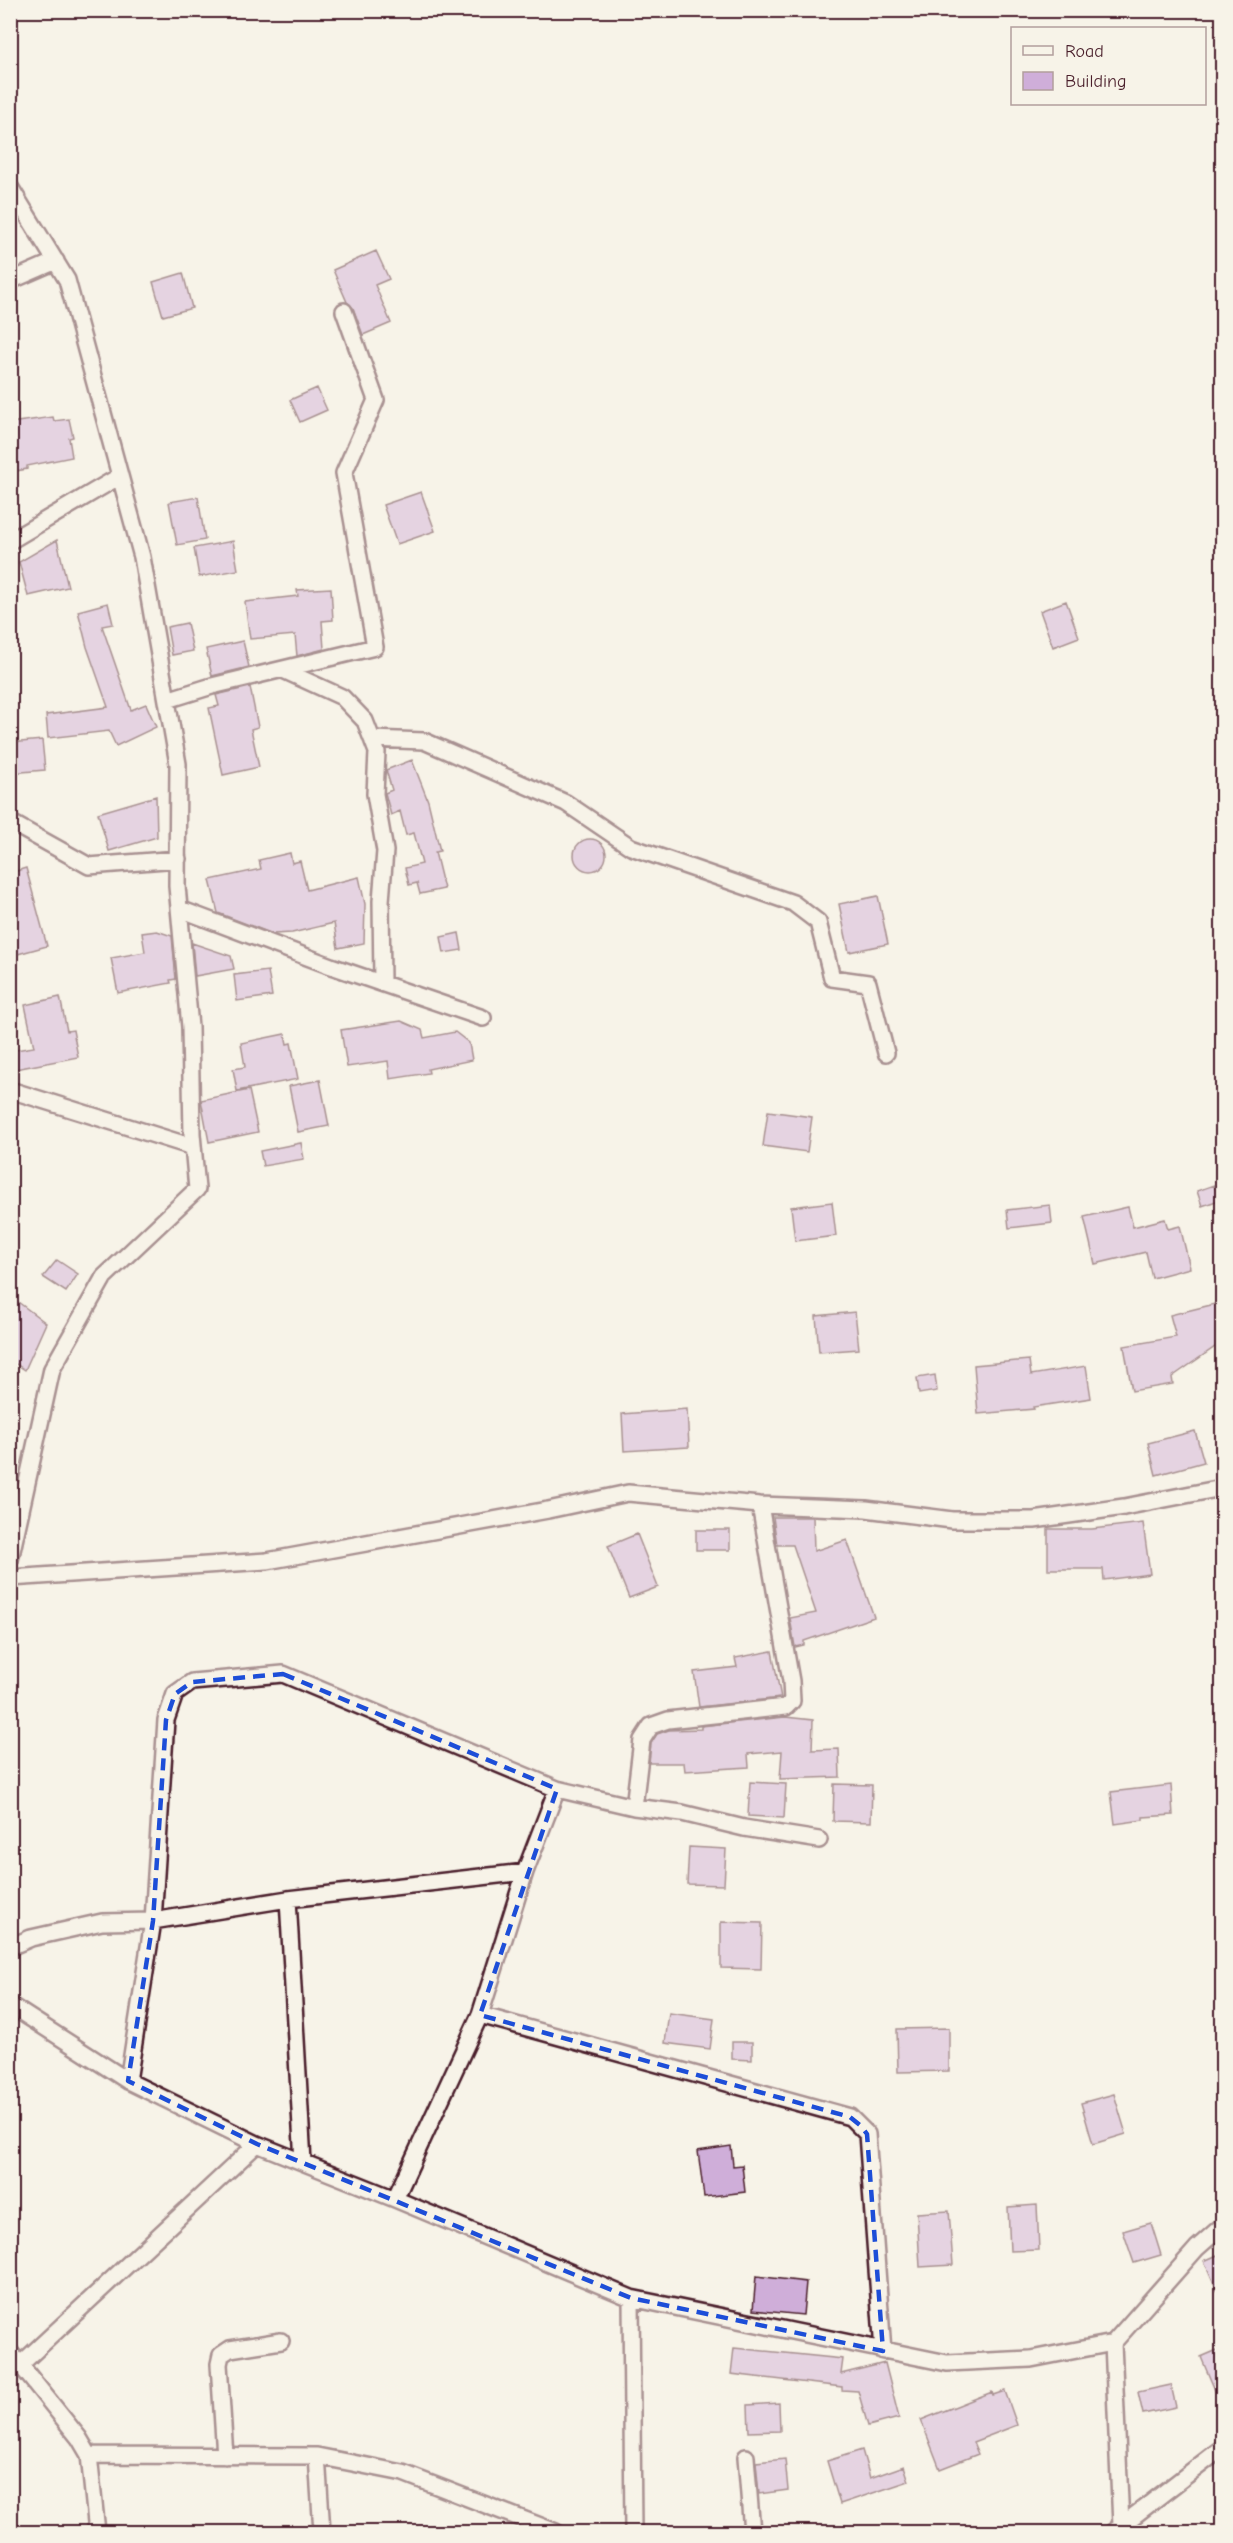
<svg xmlns="http://www.w3.org/2000/svg" width="1233" height="2543" viewBox="0 0 1233 2543" font-family="'Comic Neue',sans-serif">
<rect width="100%" height="100%" fill="#f7f3e8"/>
<filter id="ink" filterUnits="userSpaceOnUse"><feTurbulence type="fractalNoise" baseFrequency=".0167" numOctaves="2"/><feDisplacementMap in="SourceGraphic" scale="12" xChannelSelector="R" yChannelSelector="G"/><feConvolveMatrix kernelMatrix="1 2 1 2 8 2 1 2 1" color-interpolation-filters="sRGB"/></filter>
<g filter="url(#ink)">
<path fill="#cfaed9" stroke="#4a1f2b" stroke-width="1.5" d="M376,251L389,279L375,285L391,323L363,335L353,308L347,302L333,270Z
M183,273L192,308L163,316L153,282Z
M317,388L327,410L300,422L290,400Z
M53,417L54,421L69,419L73,437L69,438L72,457L27,466V469L10,472V423Z
M421,492L435,531L397,544L383,505Z
M198,497L205,540L177,545L169,502Z
M57,540L68,587L28,596L19,562Z
M233,541L238,570L199,577L194,548Z
M331,588L333,620L322,621L324,649L297,656L295,635L250,639L245,602L298,596L297,590Z
M1066,601L1079,637L1053,647L1040,611Z
M108,603L113,624L102,626L131,710L146,704L156,727L116,746L109,731L48,738L46,715L108,707L87,647L78,611Z
M187,623L193,651L172,655L167,627Z
M243,641L249,667L212,676L206,649Z
M250,687L258,727L251,729L259,767L223,775L209,708L219,706L216,695Z
M42,740L45,770L10,773V743Z
M412,760L428,801L440,851L435,852L444,889L420,894L417,883L409,885L405,868L422,864L414,833L406,835L400,811L391,815L385,793L392,790L386,770Z
M156,796L157,837L109,851L98,813Z
M574 855a16 16 0 1 1 32 0a16 16 0 1 1-32 0Z
M290,853L292,863L300,861L307,890L359,877L365,904L364,943L338,948L334,923L292,933L273,934L218,913L210,880L261,869L259,860Z
M26,868L47,946L14,955L10,943V873Z
M878,896L888,944L849,952L839,904Z
M157,931L172,936L176,979L170,980L171,983L118,993L111,958L145,952L142,933Z
M459,933L462,950L444,953L441,937Z
M192,943L231,956L234,969L195,976Z
M268,971L272,996L237,1001L234,975Z
M60,997L67,1031L73,1030L78,1057L10,1070V1051L34,1047L25,1005Z
M401,1021L422,1030L424,1038L455,1032L469,1043L472,1060L428,1069L429,1073L390,1079L388,1061L347,1067L341,1030Z
M285,1034L287,1044L291,1043L298,1079L237,1091L233,1069L245,1067L241,1043Z
M320,1080L329,1126L298,1132L289,1086Z
M249,1090L258,1132L209,1142L201,1100Z
M768,1111L812,1117L807,1152L763,1146Z
M301,1143L304,1159L263,1166L260,1151Z
M1214,1185L1219,1200L1202,1206L1197,1191Z
M832,1202L836,1236L795,1241L791,1207Z
M1050,1205L1052,1223L1009,1228L1007,1210Z
M1128,1207L1133,1227L1165,1219L1168,1229L1180,1226L1190,1268L1152,1278L1146,1252L1095,1264L1084,1217Z
M57,1260L78,1274L66,1292L43,1277Z
M10,1296L46,1323L25,1370L10,1360Z
M1215,1304L1222,1332V1342L1172,1377L1173,1384L1132,1391L1124,1346L1176,1337L1170,1315Z
M855,1312L859,1349L819,1352L816,1316Z
M1029,1360L1031,1375L1086,1366L1091,1398L1033,1407L1034,1409L978,1414L974,1365Z
M935,1375L937,1391L919,1394L917,1378Z
M687,1409L689,1447L624,1451L622,1414Z
M1195,1431L1204,1462L1156,1475L1148,1443Z
M773,1517H813L814,1551L847,1540L874,1617L804,1641V1645L795,1647L790,1618L816,1613L793,1545H777Z
M1143,1523L1150,1574L1104,1580L1103,1569H1048V1529H1092Z
M696,1530H730V1550H696Z
M637,1534L658,1587L629,1598L608,1546Z
M772,1651L781,1698L699,1707L694,1672L737,1667L735,1658Z
M785,1717L813,1720L812,1750L839,1749L840,1777L780,1779L782,1751L748,1754L749,1767L685,1771L684,1763H649L651,1743L657,1734L669,1730L701,1729V1726Z
M750,1782L786,1784L784,1818L748,1816Z
M834,1784L872,1785L871,1822L833,1821Z
M1171,1785L1173,1815L1143,1817V1820L1115,1824L1111,1792Z
M689,1847L726,1849L724,1885L687,1884Z
M721,1922L762,1923L761,1969L721,1968Z
M669,2013L714,2019L710,2049L665,2043Z
M949,2028V2071L898,2072L897,2029Z
M732,2042H752V2060L732,2059Z
M1114,2094L1126,2134L1093,2144L1081,2103Z
M731,2146L733,2166L742,2165L745,2192L704,2197L698,2151Z
M1037,2205L1039,2250L1010,2251L1008,2207Z
M949,2211L953,2265L920,2267L917,2213Z
M1151,2223L1161,2255L1134,2263L1123,2231Z
M1222,2253V2301L1204,2261Z
M756,2276L806,2282L803,2315L753,2310Z
M734,2348L843,2359L841,2374L885,2363L899,2418L868,2426L858,2391L842,2390V2387L731,2374Z
M1222,2348V2407L1201,2357Z
M1171,2385L1176,2407L1143,2414L1138,2392Z
M1005,2391L1017,2425L973,2442L978,2454L940,2469L921,2420L992,2392L993,2395Z
M779,2403L780,2431L749,2432L748,2405Z
M862,2450L870,2478L904,2466L909,2481L840,2504L827,2461Z
M785,2459L788,2490L759,2494L756,2462Z"/>
<g fill="none" stroke-linecap="round" stroke-linejoin="round">
<defs>
<path id="street" d="M10,187L67,280L142,557L178,764L177,886L190,1027L192,1134L197,1189L104,1277L52,1369L10,1560
M10,281L56,261
M10,541L120,476
M283,670L342,697L365,721L377,752L375,794L385,851L381,901L382,983
M167,700L212,686L375,647L344,473L376,400L344,311
M372,739L424,741L566,803L631,847L793,903L818,922L832,978L868,983L886,1053
M10,822L89,866L178,859
M180,909L331,966L483,1018
M10,1090L193,1147
M10,1578L267,1561L548,1510L628,1493L760,1505L866,1509L952,1520H1034L1124,1507L1222,1488
M634,1807L642,1740L651,1726L668,1720L786,1707L792,1701L791,1681L760,1505
M288,1899L303,2162
M10,1947L31,1938L102,1922L153,1921L288,1899L525,1872
M10,2005L128,2081L257,2144L395,2199L631,2298L947,2363L1031,2359L1113,2343
M480,2015L850,2117L867,2134L883,2351
M128,2081L153,1921L166,1720L175,1694L192,1682L283,1674L557,1789L634,1807L682,1813L744,1828L819,1840
M395,2199L480,2015L525,1872L557,1789
M631,2298L633,2532
M10,2352L79,2438L89,2455L97,2532
M20,2365L257,2144
M89,2455L317,2456L403,2473L556,2532
M225,2456L219,2364L221,2355L230,2349L281,2341
M317,2456L322,2532
M746,2457L752,2532
M1121,2525L1113,2343L1197,2248L1222,2226
M1113,2532L1222,2448"/>
</defs>
<use href="#street" stroke="#4a1f2b" stroke-width="20"/>
<use href="#street" stroke="#f7f3e8" stroke-width="15"/>
</g>
</g>
<path d="M0 0H1233V2543H0ZM283,1674L557,1789L480,2015L850,2117L861,2126L867,2134L883,2351L631,2298L257,2144L128,2081L153,1921L166,1720L175,1694L192,1682Z" fill="#f7f3e8" fill-opacity=".55" fill-rule="evenodd"/>
<path fill="none" stroke="#1d4ed8" stroke-width="4.5" stroke-dasharray="12 8" stroke-linejoin="round" d="M283,1674L557,1789L480,2015L850,2117L861,2126L867,2134L883,2351L631,2298L257,2144L128,2081L153,1921L166,1720L175,1694L192,1682Z"/>
<rect width="1233" height="2543" fill="none" stroke="#f7f3e8" stroke-width="36"/>
<rect x="18" y="18" width="1197" height="2507" fill="none" stroke="#4a1f2b" stroke-width="2" filter="url(#ink)"/>
<rect x="1011" y="27" width="195" height="78" fill="#f7f3e8" stroke="#b29e9c" stroke-width="1.5"/>
<rect x="1023" y="46" width="30" height="9" fill="#f7f3e8" stroke="#b29e9c" stroke-width="1.5"/>
<text x="1065" y="57" font-size="18" fill="#4a1f2b">Road</text>
<rect x="1023" y="72" width="30" height="18" fill="#cfaed9" stroke="#b29e9c" stroke-width="1.5"/>
<text x="1065" y="87" font-size="18" fill="#4a1f2b">Building</text>
</svg>
